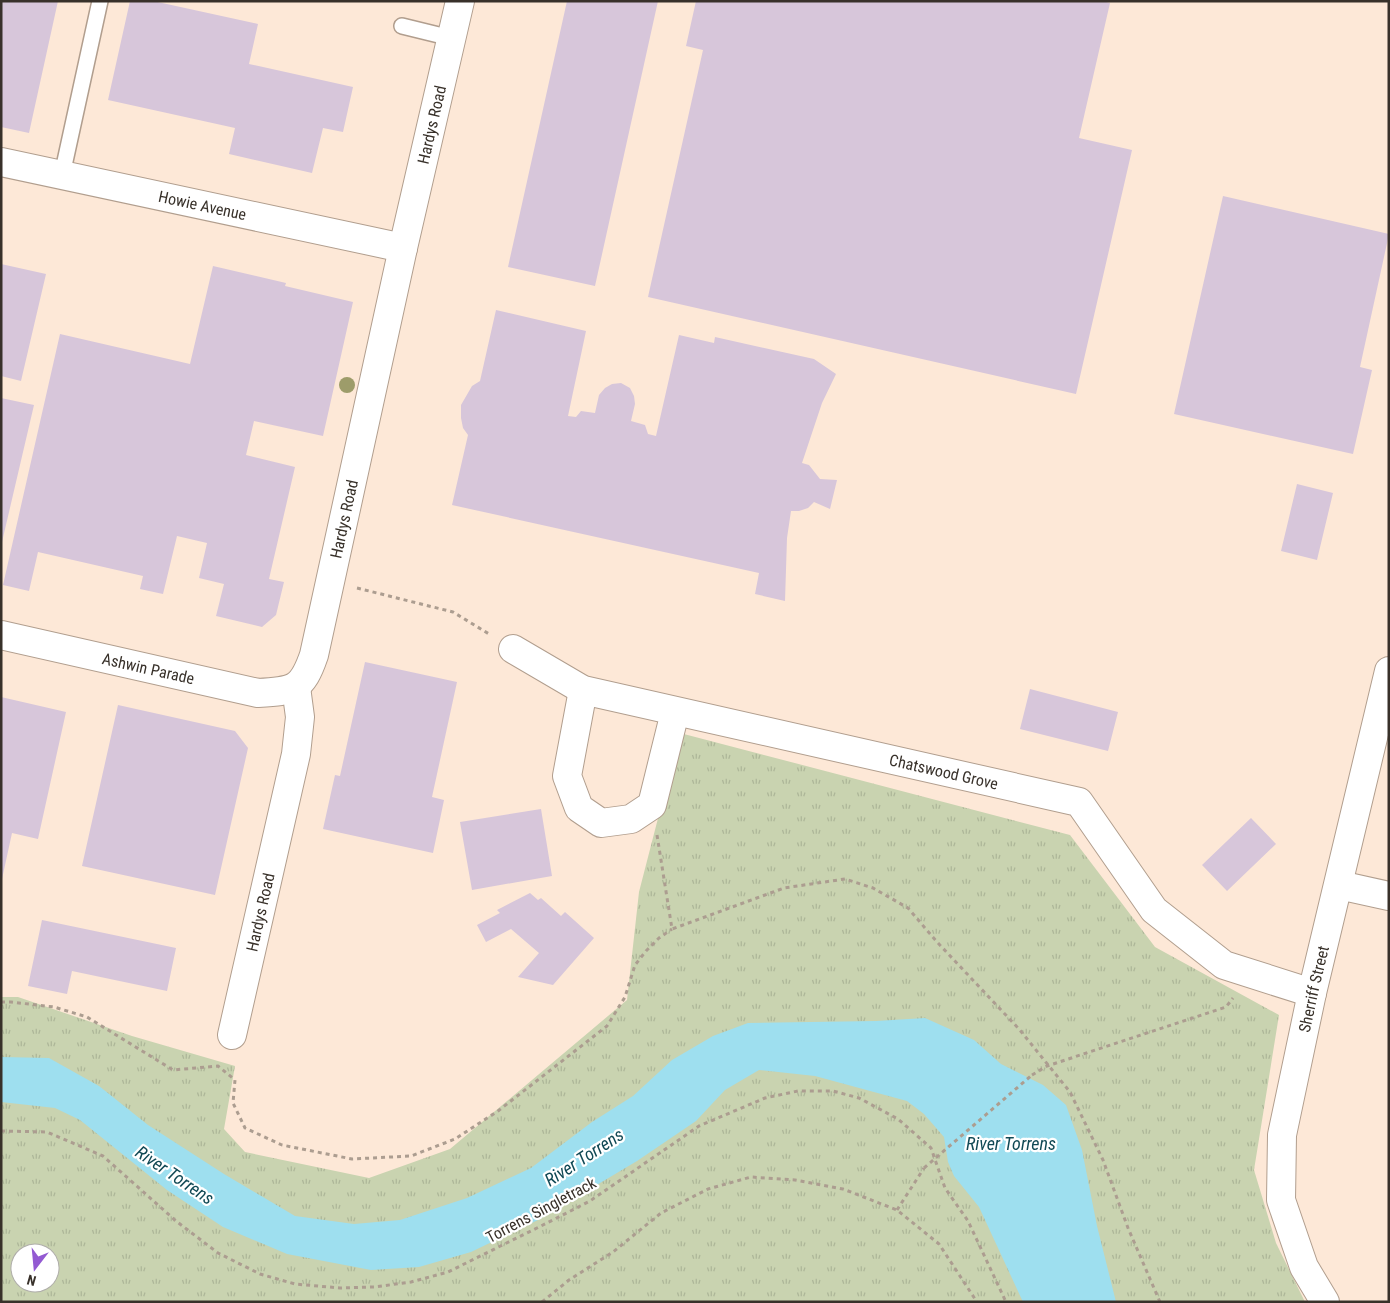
<svg xmlns="http://www.w3.org/2000/svg" width="1390" height="1303" viewBox="0 0 1390 1303" font-family="'Roboto Condensed',sans-serif">
<defs>
<pattern id="grass-tufts" width="24" height="20" patternUnits="userSpaceOnUse" patternTransform="scale(1.25)"><rect width="24" height="20" fill="#c9d3b0"/><path d="M3 7l-1-3M5 7V3M7 7l1-3M15 17l-1-3M17 17v-4M19 17l1-3" fill="none" stroke="#adb698"/></pattern>
</defs>
<rect width="100%" height="100%" fill="#fde8d7"/>
<path fill="url(#grass-tufts)" fill-rule="evenodd" d="M680,733L1070,835L1155,947L1279,1015L1254,1170L1276,1243L1305,1302H1V997H18L132,1036L235,1066L224,1129L245,1152L369,1178L450,1149L627,1000L639,892ZM20,1253H50V1283H20Z"/>
<path fill="#9edfef" d="M925,1018L974,1040L1001,1064L1043,1085L1066,1105L1082,1150L1097,1226L1116,1302H1023L979,1207L954,1176L948,1162L944,1137L924,1114L907,1101L815,1076L759,1070L725,1090L696,1121L637,1161L538,1220L471,1252L419,1267L371,1270L287,1254L223,1227L167,1190L80,1120L55,1108L1,1102V1057L49,1058L99,1086L148,1125L224,1174L295,1216L354,1224L400,1220L467,1198L531,1168L592,1122L633,1096L672,1060L713,1036L748,1023L876,1021Z"/>
<path fill="#d7c6da" d="M1,1H58L29,133L1,127Z
M130,1H153L258,24L249,64L353,87L343,132L323,128L312,173L229,154L235,128L108,100Z
M567,1H658L595,286L508,267Z
M696,1H1103L1110,3L1079,138L1132,150L1076,394L648,297L703,50L686,46Z
M1223,196L1389,234L1360,367L1372,370L1353,454L1174,414Z
M1,264L46,274L21,381L1,376Z
M213,266L286,283L285,286L353,302L323,436L254,421L246,455L295,467L269,579L284,582L276,615L262,627L216,616L224,584L199,578L207,543L177,536L163,594L140,589L143,576L38,552L29,591L3,585L60,334L190,364Z
M496,310L586,331L568,416L576,417L581,411L595,413L599,395L605,388L612,384L621,383L630,388L634,396L635,404L631,421L645,425L648,434L656,436L679,335L714,343L715,337L814,359L836,374L822,403L802,463L809,465L820,479L837,480L830,509L814,502L808,508L799,511H791L787,538L785,601L755,594L759,573L452,505L468,435L463,428L461,418V405L472,386L480,381Z
M1,398L34,405L2,542H1Z
M1297,484L1333,493L1317,560L1281,551Z
M365,662L457,682L432,797L444,800L433,853L323,829L335,775L340,776Z
M1030,689L1118,712L1108,751L1020,729Z
M1,697L66,712L38,839L12,833L2,879Z
M118,705L235,731L248,748L215,895L82,866Z
M541,809L552,876L472,890L460,822Z
M1251,818L1276,844L1227,891L1202,865Z
M530,893L538,900L541,898L561,916L565,912L594,938L553,985L518,977L539,953L511,929L486,942L477,925L500,913L497,910Z
M42,920L176,948L167,991L72,971L67,994L28,986Z"/>
<g fill="none" stroke-linecap="round" stroke-linejoin="round">
<defs>
<path id="service" d="M402,26L451,38
M62,175L100,1"/>
<g id="minor">
<path id="s1" d="M1,162L403,248"/>
<path id="s2" d="M513,649L583,690L1079,802L1154,910L1224,965L1312,993"/>
<path d="M583,690L567,776L579,808L601,823L631,819L652,805L675,712"/>
<path d="M1339,885L1389,896"/>
<path id="s3" d="M232,1035L296,754L300,717L296,687"/>
<path id="s4" d="M1325,1302L1304,1267L1281,1200L1282,1135L1312,993L1389,671"/>
</g>
<g id="tertiary">
<path id="s5" d="M1,635L258,693C294,691 302,690 314,655L403,248L460,1"/>
</g>
</defs>
<use href="#service" stroke="#b19e8e" stroke-width="18"/>
<use href="#minor" stroke="#b19e8e" stroke-width="30"/>
<use href="#tertiary" stroke="#b19e8e" stroke-width="30"/>
<path stroke="#ac9d90" stroke-width="3" stroke-dasharray="4 4" stroke-linecap="butt" d="M357,588L453,612L489,634
M657,835L672,929L784,888L845,879L873,888L908,908L937,942L1019,1029L1070,1092L1103,1160L1128,1228L1160,1302
M1,1002H11L54,1007L87,1017L173,1070L218,1066L235,1080L233,1103L245,1128L282,1145L352,1159L411,1156L455,1139L498,1111L607,1026L625,997L635,965L646,951L659,938L672,929
M1032,1075L1047,1066L1226,1007L1233,998
M1,1131L47,1132L103,1156L176,1221L218,1253L260,1274L295,1284L340,1288L374,1287L411,1282L448,1272L547,1223L590,1201L699,1126L765,1098L798,1091H833L859,1098L898,1119L931,1148L945,1188L968,1221L1006,1302
M897,1210L924,1168
M542,1302L569,1280L613,1252L661,1213L708,1189L751,1177L795,1180L843,1189L897,1210L939,1244L977,1302"/>
<use href="#service" stroke="#fff" stroke-width="15"/>
<use href="#minor" stroke="#fff" stroke-width="28"/>
<use href="#tertiary" stroke="#fff" stroke-width="28"/>
<path stroke="#ac9d90" stroke-width="3" stroke-dasharray="4 4" stroke-linecap="butt" d="M924,1168L1032,1075"/>
</g>
<circle fill="#9d9c6a" cx="347" cy="385" r="8"/>
<g text-anchor="middle" dominant-baseline="central" stroke-width="4.5" stroke-linejoin="round" paint-order="stroke">
<g font-size="16" fill="#38312a" stroke="#fff">
<text stroke="none"><textPath href="#s5" startOffset="882">Hardys Road</textPath></text>
<text stroke="none"><textPath href="#s1" startOffset="206">Howie Avenue</textPath></text>
<text stroke="none"><textPath href="#s5" startOffset="478">Hardys Road</textPath></text>
<text stroke="none"><textPath href="#s5" startOffset="151">Ashwin Parade</textPath></text>
<text stroke="none"><textPath href="#s2" startOffset="451">Chatswood Grove</textPath></text>
<text stroke="none"><textPath href="#s3" startOffset="126">Hardys Road</textPath></text>
<text stroke="none"><textPath href="#s4" startOffset="326">Sherriff Street</textPath></text>
<text transform="translate(541 1210) rotate(-28)">Torrens Singletrack</text>
</g>
<g font-size="18" font-style="italic" fill="#114955" stroke="#fff">
<text x="1011" y="1143">River Torrens</text>
<text transform="translate(584 1157) rotate(-33)">River Torrens</text>
<text transform="translate(175 1175) rotate(34)">River Torrens</text>
</g>
</g>
<rect width="1390" height="1303" fill="none" stroke="#38312a" stroke-width="5"/>
<g transform="translate(35 1268) rotate(196)"><circle r="24" fill="#ffffff" stroke="#afadaa"/>
<path d="M0-4L9 19L0 12L-9 19Z" fill="#935ad2"/>
<text y="-8" font-size="14" font-weight="bold" text-anchor="middle" fill="#38312a">N</text>
</g>
</svg>
